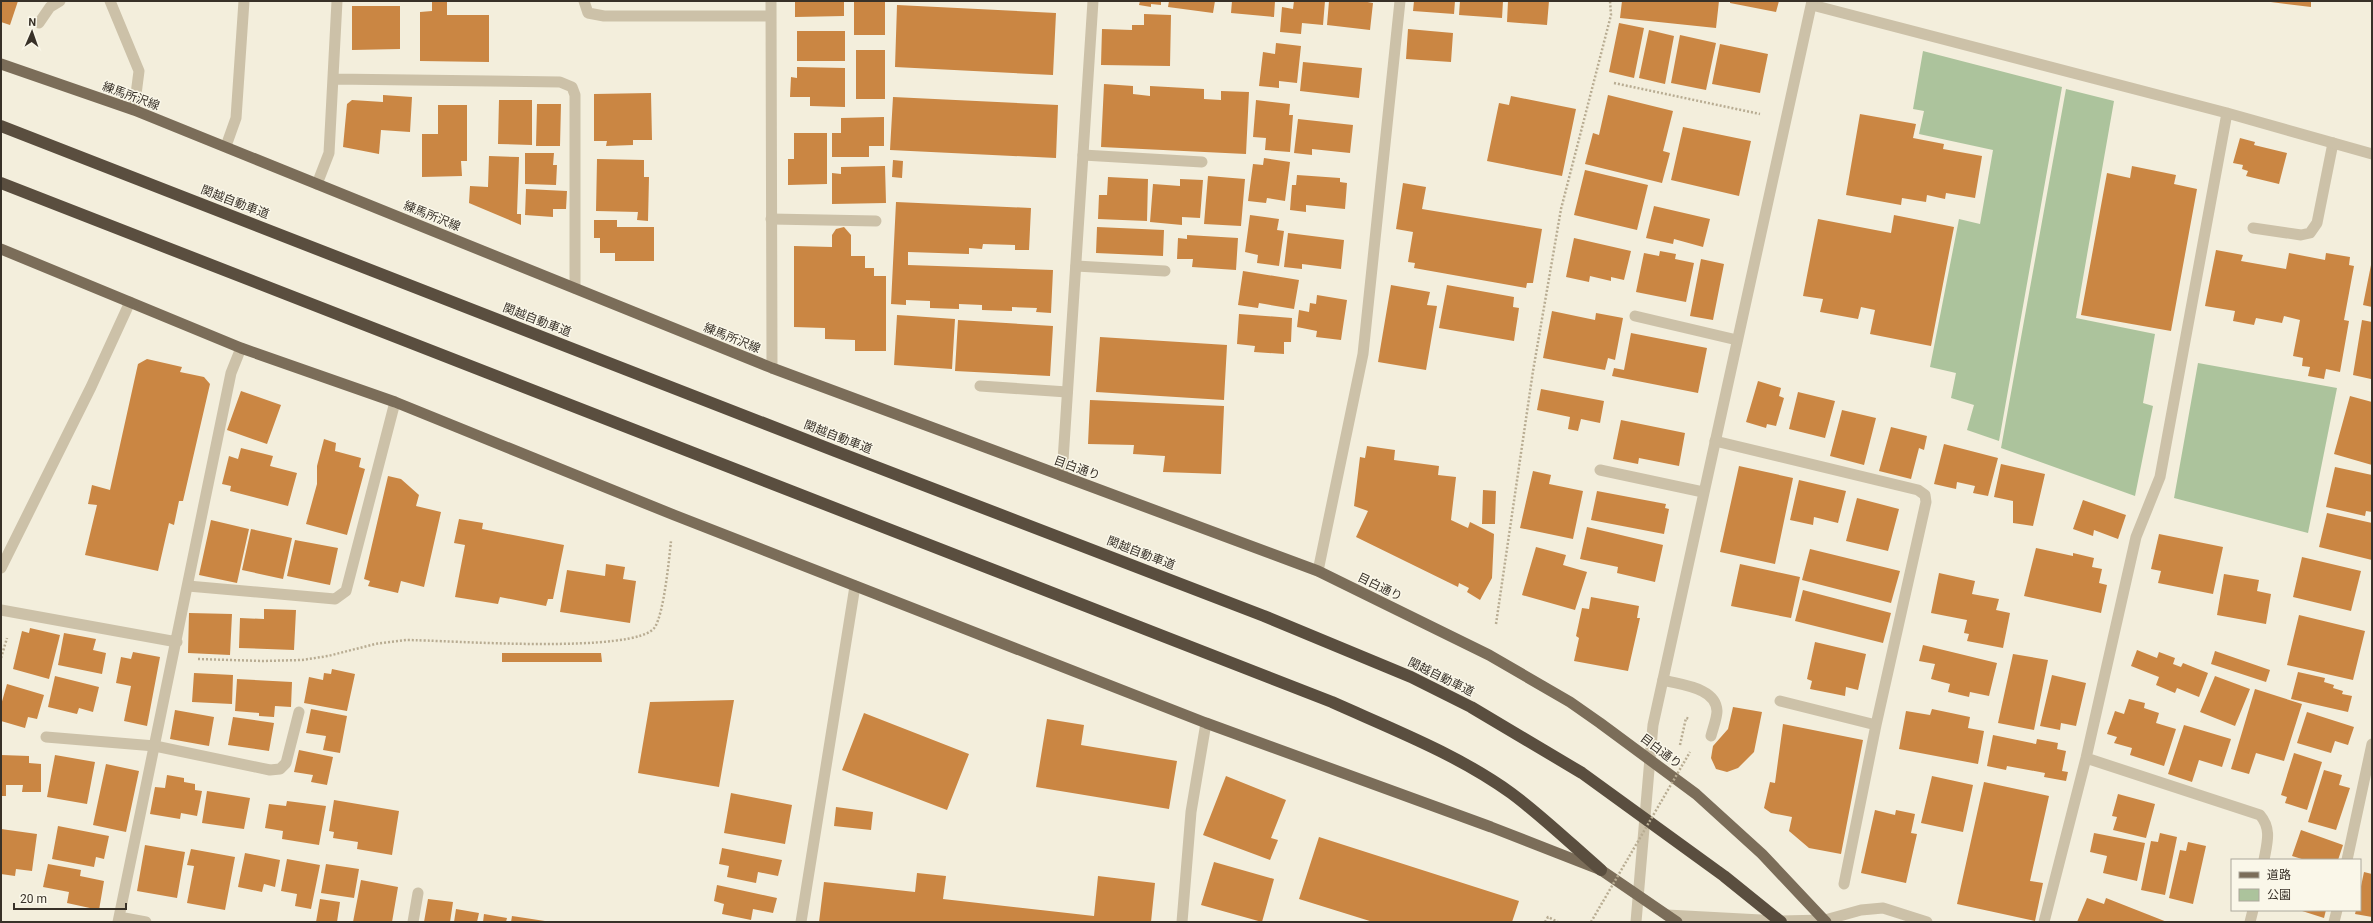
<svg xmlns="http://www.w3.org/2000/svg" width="2373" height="923" viewBox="0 0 2373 923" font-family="Roboto,'Noto Sans JP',sans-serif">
<rect width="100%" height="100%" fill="#f3eedc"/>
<path fill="#acc39c" d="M1923,51L2062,87L1999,441L1967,430L1974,405L1951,398L1956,373L1930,367L1959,219L1980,224L1993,150L1919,134L1924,111L1913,109Z
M2066,89L2114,101L2076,318L2155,334L2143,403L2153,406L2135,496L2001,448Z
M2198,363L2337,388L2308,533L2174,498Z"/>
<path fill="#ca8643" d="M1,1H18L10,25L1,22Z
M447,1V15H489V62L420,61V12L432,11V2Z
M795,1H844V16L795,17Z
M854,1H885V35H854Z
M1140,1H1161V5L1151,4V7L1139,5Z
M1169,1H1215L1213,13L1168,7Z
M1232,1H1275L1274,17L1231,13Z
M1294,1H1325L1323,25L1302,23L1301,34L1280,32L1282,7L1293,9Z
M1329,1H1362L1373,3L1370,30L1327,25Z
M1414,1H1455L1454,14L1413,11Z
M1460,1H1503L1502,18L1459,15Z
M1508,1H1549L1547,25L1507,22Z
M1622,1H1719L1716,28L1620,18Z
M1730,1H1779L1776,12L1730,3Z
M2263,1H2311V7Z
M897,5L1056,13L1053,75L895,67Z
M352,6H400V49L352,50Z
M1144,14L1171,15L1170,66L1101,65L1102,29L1132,30V25H1144Z
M1619,23L1644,28L1634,78L1609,72Z
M1408,29L1453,33L1451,62L1406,59Z
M1649,30L1674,36L1665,84L1639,78Z
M797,31H845V61H797Z
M1680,35L1716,43L1706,90L1671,83Z
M1276,43L1301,46L1297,83L1279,81V88L1259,86L1263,52L1275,54Z
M1720,44L1768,54L1760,93L1712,84Z
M856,50H885V99H856Z
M1303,62L1362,68L1359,98L1300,91Z
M797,67L845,68V107L810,106V97H790L791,77L797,78Z
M1104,84L1133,86V94L1150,96V86L1204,89V99L1221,100V91L1249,92L1246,154L1101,147Z
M651,93L652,140H633V145L606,146L607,141H594V94Z
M383,95L412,97L410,132L381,130L379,154L343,147L347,104L352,100L383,102Z
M1608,95L1673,111L1663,151L1670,153L1662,183L1585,164L1593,133L1599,135Z
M1511,96L1576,109L1562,176L1487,161L1499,103L1509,105Z
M893,97L1058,105L1056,158L890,150Z
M499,100H532V145L498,144Z
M1256,100L1290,104L1289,115H1293L1290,152L1265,150L1266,138L1253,137Z
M537,104H561L560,146H536Z
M438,105H467V161H461L462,176L422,177V134H438Z
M1860,114L1916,124L1913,138L1944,144L1943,149L1982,156L1975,198L1946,193L1945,199L1927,195L1926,202L1902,198L1901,205L1846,195Z
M884,117V146H869V157H832V133H841V118Z
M1298,119L1353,125L1350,153L1312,149V155L1294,153Z
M1683,127L1751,141L1739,196L1671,180Z
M794,133H827V184L788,185V159H794Z
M2240,138L2255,142L2254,145L2287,153L2279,184L2246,176L2248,171L2242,169L2243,165L2233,163Z
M525,153H554L553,165H557L556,185L525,184Z
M489,156L519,157L517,214H521V225L469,203L470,186L488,187Z
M1264,158L1290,162L1285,201L1267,198L1266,203L1248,201L1253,164L1263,165Z
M597,159L644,160V177H649L648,221L637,220L638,212L596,211Z
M893,160L903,161L902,178L892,177Z
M885,166L886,203L832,204V173L841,174V167Z
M2132,166L2176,175L2174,184L2197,189L2171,331L2081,315L2107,173L2130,178Z
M1585,170L1648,185L1637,230L1574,215Z
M1297,175L1340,178V182L1347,183L1345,209L1306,205V212L1290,210L1292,185H1296Z
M1208,176L1245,179L1241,226L1204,224Z
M1108,177L1148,179L1147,221L1098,219L1099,195H1107Z
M1180,179L1203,180L1200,218L1182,217V225L1150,222L1153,184L1180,186Z
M1403,183L1426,187L1422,209L1542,229L1533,283H1527L1526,288L1414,268L1415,263L1408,262L1413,232L1396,229Z
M526,189L567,191L566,209H553V217L525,215Z
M896,202L1031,208L1029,250H1015V245L983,244L982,249L969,248V254L908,252V265L1053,270L1051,313L1036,312L1037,308L1012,307V311L982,310V305L959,304V309L930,308V301L906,300V305L891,304Z
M1654,206L1710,219L1703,247L1674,239L1673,244L1646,238Z
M1250,215L1279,219L1277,230L1284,231L1279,266L1257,263L1258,255L1245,252Z
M1894,215L1954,227L1931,346L1870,334L1875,310L1861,307L1858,319L1820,312L1823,299L1803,296L1818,219L1891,233Z
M594,220H617V227H654V261H615V253H600V238H594Z
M844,227L851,235V256H865V268H874V276H886V351H855V340L825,339V328L794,327V246L832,247V235L836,229Z
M1097,227L1164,230L1163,256L1096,253Z
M1288,233L1344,240L1341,269L1302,264V269L1284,267Z
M1187,235L1238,238L1236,270L1192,267L1193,259H1177L1178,238L1187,239Z
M1574,238L1631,251L1624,280L1611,277V281L1590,276L1589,282L1566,277Z
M2216,250L2243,255L2241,261L2286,269L2289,253L2325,260L2326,253L2350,257L2349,265L2354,266L2344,320L2349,321L2340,372L2326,369L2324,379L2308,376L2310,367L2302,366L2303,358L2293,356L2300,320L2284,316L2282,323L2256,318L2254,325L2233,321L2235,311L2205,306Z
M1660,251L1676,254L1675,259L1694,263L1686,302L1636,292L1644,253L1659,256Z
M1701,259L1724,264L1713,320L1690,316Z
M2371,265H2372V307L2363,305Z
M1243,271L1299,280L1294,309L1259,303L1258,308L1238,305Z
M1391,285L1430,292L1427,305L1437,306L1426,370L1378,362Z
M1447,285L1514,297L1513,307L1519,308L1514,341L1439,328Z
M1317,295L1347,300L1341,340L1316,337L1317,331L1297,327L1299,310L1309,312L1310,303L1316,304Z
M1552,311L1595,320L1596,313L1623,318L1615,360L1608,358L1605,370L1543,358Z
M1239,314L1292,318L1291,342H1284V354L1254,352L1255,346L1237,344Z
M897,315L955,319L952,369L894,365Z
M958,320L1053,326L1050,376L955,371Z
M2362,320L2372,322L2371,379L2353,375Z
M1631,333L1707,348L1698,393L1612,376L1614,368L1624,370Z
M1100,337L1227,345L1224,400L1096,392Z
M147,359L182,367L180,372L204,377L210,384L183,501H179L174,525L169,523L158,571L85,555L97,505L88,504L92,485L110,490L138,364Z
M1758,381L1781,388L1779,396L1784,398L1776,426L1767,424L1766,428L1746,422Z
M1541,389L1604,401L1600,423L1581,419L1578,431L1568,429L1570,417L1537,410Z
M241,391L281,405L267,444L227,430Z
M1798,392L1835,401L1825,438L1789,429Z
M2350,396L2372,402V465L2334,454Z
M1090,400L1224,406L1221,474L1163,472L1165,456L1133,454L1134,445L1088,444Z
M1842,410L1876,418L1864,465L1830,456Z
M1621,420L1685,433L1679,466L1639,458L1638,464L1613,459Z
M1891,427L1927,436L1924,450L1919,448L1911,479L1879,471Z
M324,439L336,443L335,451L361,458L359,467L365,469L347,535L306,524L317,484V466Z
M1944,444L1998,458L1988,496L1973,493L1975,486L1957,482L1956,489L1934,484Z
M1367,446L1395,450L1394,460L1439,466L1438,475L1456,477L1451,520L1468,528L1470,522L1494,534L1492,578L1480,600L1467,592L1469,588L1459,583L1458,587L1356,537L1368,511L1354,506L1360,457L1365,458Z
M241,448L273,456L270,466L297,473L288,506L230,491L231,486L222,484L229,456L238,459Z
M2001,464L2045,474L2033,526L2013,523V501L1994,497Z
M1739,466L1793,478L1775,564L1720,552Z
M2335,467L2372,475V512L2366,511L2365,516L2326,507Z
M1533,471L1551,475L1549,484L1583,491L1573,539L1520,528Z
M388,476L401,479L419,495L416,506L441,512L424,587L401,581L398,593L368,586L370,581L364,579Z
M1799,480L1846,491L1838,523L1814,517L1813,525L1790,520Z
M1483,490L1496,491L1495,524H1482Z
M1597,491L1666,504L1665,508L1669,509L1664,534L1591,520Z
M1857,498L1899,509L1888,551L1846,541Z
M2083,500L2126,515L2118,539L2094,530L2093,536L2073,529Z
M2327,513L2372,523V560L2319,547Z
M459,519L483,523L482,529L564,545L553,599H548L546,606L500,597L498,604L455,597L465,545L454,543Z
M211,520L249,529L237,583L199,575Z
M1587,527L1663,545L1655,582L1617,573L1618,567L1580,559Z
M251,529L292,538L283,579L242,570Z
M2159,534L2223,547L2213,594L2158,583L2161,571L2151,569Z
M295,540L338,548L330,585L287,576Z
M1536,547L1566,555L1563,565L1587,572L1575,610L1522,595Z
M2036,548L2073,556V553L2094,558L2092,567L2102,569L2099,583L2107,585L2101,613L2024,596Z
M1810,549L1900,571L1891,603L1802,580Z
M2302,557L2361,571L2351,611L2293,597Z
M606,564L625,567L623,579L636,581L630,623L560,612L567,570L605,576Z
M1740,564L1800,577L1791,618L1731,606Z
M1939,573L1975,581L1972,594L1999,599L1996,610L2010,613L2003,648L1967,641L1969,634L1964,633L1967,620L1931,613Z
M2224,574L2259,580L2257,591L2271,594L2266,624L2217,615Z
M1803,590L1891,613L1883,643L1795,621Z
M1591,597L1639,606L1637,618H1640L1628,671L1574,661L1579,638L1576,636L1582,608L1589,609Z
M264,609L296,610L294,650L239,648L240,618L264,619Z
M189,613L232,614L230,655L188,653Z
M2299,615L2365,631L2353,680L2287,665Z
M30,628L60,635L49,679L13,669L22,631L29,633Z
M64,633L96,639L93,650L106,653L102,674L58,665Z
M1815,642L1866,654L1858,690L1846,687L1845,696L1810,689L1812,681L1807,679Z
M1923,645L1997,663L1989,696L1970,692L1969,697L1948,692L1950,684L1931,679L1935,664L1919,661Z
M2137,650L2157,658L2159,652L2175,658L2173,664L2181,667L2183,663L2208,673L2199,697L2177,688L2175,693L2156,685L2159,677L2131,666Z
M2215,651L2270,670L2266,682L2211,664Z
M133,652L160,657L147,726L124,721L131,686L116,683L121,657L131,659Z
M502,653H601L602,662H502Z
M2013,654L2048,660L2034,730L1998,723Z
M332,669L355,674L347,711L304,703L309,677L323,680L324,673L331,674Z
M2298,672L2325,678L2324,682L2334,685L2333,688L2343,691L2342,694L2352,696L2348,712L2291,699Z
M194,673L233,675L232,704L192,702Z
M2052,675L2086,683L2076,726L2061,723L2060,730L2040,726Z
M55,676L99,687L93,712L79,708L77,714L48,707Z
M2215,676L2250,689L2235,726L2200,712Z
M237,679L292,682L291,707L275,706L274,717L259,716V713L235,711Z
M7,684L44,695L37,719L28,717L25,728L1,721V705Z
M2255,689L2302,704L2284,761L2256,753L2249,774L2231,769Z
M2129,699L2145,703L2144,708L2159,713L2156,723L2176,729L2164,766L2130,755L2132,748L2114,743L2117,737L2107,734L2115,711L2124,714Z
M734,700L719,787L638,773L650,702Z
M1733,707L1762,712L1754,752L1738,768L1727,772L1716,769L1711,758L1713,746L1728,729Z
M311,709L347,716L340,753L323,750L326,736L306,733Z
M1932,709L1970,717L1968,728L1984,731L1978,764L1899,749L1906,711L1930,715Z
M175,710L214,717L209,746L170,739Z
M2307,712L2354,727L2348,745L2335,741L2331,753L2297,743Z
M864,713L969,754L947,810L842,770Z
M233,717L274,723L269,751L228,745Z
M1047,719L1084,725L1081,745L1177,761L1169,809L1036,787Z
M1783,724L1863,740L1841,854L1809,848L1789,831L1792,817L1771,813L1764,808L1770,782L1775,783Z
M2184,725L2231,739L2222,767L2199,760L2192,782L2168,774Z
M1993,735L2036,744L2037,739L2058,743L2057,749L2066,751L2062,771L2068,772L2066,781L2044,777L2045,773L2007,766L2006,770L1987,766Z
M299,750L333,757L327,785L311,782L313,775L294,772Z
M2294,753L2322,762L2307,810L2285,803L2287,797L2281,795Z
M1,755L29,756V763L41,764V792H22L23,785H6V796H1Z
M55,755L95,762L87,804L47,797Z
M106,764L139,771L126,832L93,825Z
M2324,770L2342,775L2339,785L2350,788L2336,830L2308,822Z
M167,775L184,778V782L195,784V790L202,791L197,816L181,813L180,819L150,814L155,787L165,788Z
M1226,776L1286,800L1271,838L1278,840L1270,860L1203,835Z
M1932,776L1973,785L1963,832L1921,823Z
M1984,782L2049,796L2030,881L2043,883L2035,921L1957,904Z
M207,791L250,798L244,829L202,823Z
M731,793L792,805L785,844L724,833Z
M2118,794L2155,804L2146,838L2113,830L2117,817L2112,816Z
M334,800L399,811L392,855L357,849L358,842L333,838L334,832L329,831Z
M287,801L326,806L319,845L282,839L283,831L265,828L269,804L286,806Z
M836,807L873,812L871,830L834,826Z
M1875,810L1895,815L1896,810L1915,814L1911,833L1917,834L1906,883L1861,873Z
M58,826L109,836L104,859L96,857L94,867L52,859Z
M1,829L37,834L32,871L16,869L15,876L1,874Z
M2301,830L2343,845L2338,860H2305L2292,856Z
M2094,833L2145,843L2137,881L2103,873L2107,856L2090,852Z
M2160,833L2177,837L2165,895L2141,890L2151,841L2158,842Z
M1319,837L1519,901L1512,922H1373L1299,899Z
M2188,842L2206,846L2193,904L2169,898L2180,850L2186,851Z
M145,845L185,852L177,898L137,891Z
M722,848L782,860L778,876L758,872L756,883L727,877L729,866L719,864Z
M191,849L235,857L225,910L187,903L194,866L187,865Z
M245,853L280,860L275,887L264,884L262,892L238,887Z
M287,859L320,865L311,909L295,906L297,894L281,891Z
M1214,862L1274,879L1262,922L1201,905Z
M48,864L81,870L80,876L104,881L99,910L67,903L69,892L43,887Z
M326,864L359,869L354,898L321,893Z
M2364,872L2372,874V917L2355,914L2356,910H2360V891Z
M917,873L946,876L943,899L1094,916L1098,876L1155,883L1151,922H819L824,882L915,892Z
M361,880L398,887L392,922H353Z
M717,885L777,898L773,913L753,909L751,920L722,914L724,904L714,901Z
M2087,898L2104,904L2106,898L2167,922H2077Z
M320,899L340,902L337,922H316Z
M428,899L453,902L450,922H424Z
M456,909L479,913L477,922H454Z
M2299,910H2326L2324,918Z
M484,914L507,918L506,922H483Z
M512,916L545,921V922H511Z"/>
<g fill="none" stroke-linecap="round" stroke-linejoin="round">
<path stroke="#b8ac92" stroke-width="2.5" stroke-dasharray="2 2" stroke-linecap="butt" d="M1614,83L1760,114
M1496,624L1533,371L1561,209L1611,15L1610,1
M1,658L7,638
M198,659L262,661L302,660L328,656L375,644L406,640C445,640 637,655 655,627C664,612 669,560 671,541
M1680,745L1686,718L1690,719
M1545,922L1548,917L1558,922"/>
<path stroke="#ccc1a8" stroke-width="11" d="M39,23L50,7L60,1
M333,79L560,82L572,87L575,95V288
M1083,155L1202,162
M317,184L329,153L337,1
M771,219L876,221
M2253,228L2301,235L2310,233L2317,223L2333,143
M1076,266L1165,271
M1635,316L1737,340
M980,386L1067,392
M1715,441L1918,490L1925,495L1926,502L1876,725L1844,884
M1600,470L1703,492
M188,586L335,599L346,591L395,402
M1663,680C1680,685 1716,687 1717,711C1717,718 1713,728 1711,736
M1780,701L1876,725
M46,737L155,746L270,770L280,769L286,763L299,712
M413,922L418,893"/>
<path stroke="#ccc1a8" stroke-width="11" d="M110,1L139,71L134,110
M584,1L588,13L604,16H771
M771,1L772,368
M1812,5L2227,113L2372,154
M226,146L236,118L244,1
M1062,476L1093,1
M1,568L91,387L130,302
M1318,571L1363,354L1400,1
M1,610L177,642
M2086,758L2260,815C2272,829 2267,843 2264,860
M2347,860L2372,744
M119,917L146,922
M118,922L231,373L241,348
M801,922L855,586
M1182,922L1191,812L1206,723
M1636,922L1650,758
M2044,922L2086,758L2136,537L2160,477L2227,113
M2250,922L2253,910
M2334,922L2337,910"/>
<path stroke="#ccc1a8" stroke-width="11" d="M1650,758L1653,725L1812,1
M1667,915L1780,921L1825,920L1861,910L1883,908L1927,922"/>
<path stroke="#7b6d59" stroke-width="11" d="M1,64L134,110L772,368L1318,571L1489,655L1570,702L1600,723L1696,794L1762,854L1826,922
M1,249L241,348L395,402L674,515L1206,723L1491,827L1601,870L1677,922"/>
<path stroke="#5a4e3f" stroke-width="12" d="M1,126L835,451L1264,616L1411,677L1471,707L1582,773L1724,876L1781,922
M1,183L1332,702C1392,729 1457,754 1511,793C1542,816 1571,844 1601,870"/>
<path stroke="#b8ac92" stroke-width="2.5" stroke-dasharray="2 2" stroke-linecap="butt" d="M1591,922L1690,752"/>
</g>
<g text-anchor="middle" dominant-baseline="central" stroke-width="3" stroke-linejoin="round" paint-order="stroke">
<g font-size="12" fill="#383128" stroke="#faf7e9">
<text transform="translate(131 96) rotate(20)">練馬所沢線</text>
<text transform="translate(235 202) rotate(21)">関越自動車道</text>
<text transform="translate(432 216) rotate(22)">練馬所沢線</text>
<text transform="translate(537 320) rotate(21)">関越自動車道</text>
<text transform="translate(732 338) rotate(22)">練馬所沢線</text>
<text transform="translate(838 437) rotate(21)">関越自動車道</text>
<text transform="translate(1077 468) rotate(20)">目白通り</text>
<text transform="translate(1141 553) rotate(21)">関越自動車道</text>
<text transform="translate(1380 587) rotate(26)">目白通り</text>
<text transform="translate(1441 677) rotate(26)">関越自動車道</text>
<text transform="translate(1661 751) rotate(37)">目白通り</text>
</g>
</g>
<rect width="2373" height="923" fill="none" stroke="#383128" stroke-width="4"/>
<rect x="2231" y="859" width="130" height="52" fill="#faf7e9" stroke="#aca89c"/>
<rect x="2239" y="872" width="20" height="6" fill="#7b6d59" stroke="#aca89c"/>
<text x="2267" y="879" font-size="12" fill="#383128">道路</text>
<rect x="2239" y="889" width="20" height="12" fill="#acc39c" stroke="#aca89c"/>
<text x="2267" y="899" font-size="12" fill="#383128">公園</text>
<g transform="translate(32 32) rotate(2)" stroke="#faf7e9" stroke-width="3" paint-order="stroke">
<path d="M0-3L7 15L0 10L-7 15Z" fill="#383128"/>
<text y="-6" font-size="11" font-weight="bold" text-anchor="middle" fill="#383128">N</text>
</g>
<path d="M14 903v6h112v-6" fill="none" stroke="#383128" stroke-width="2"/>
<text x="20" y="903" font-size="12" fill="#383128" stroke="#faf7e9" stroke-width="3" paint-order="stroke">20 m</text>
</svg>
